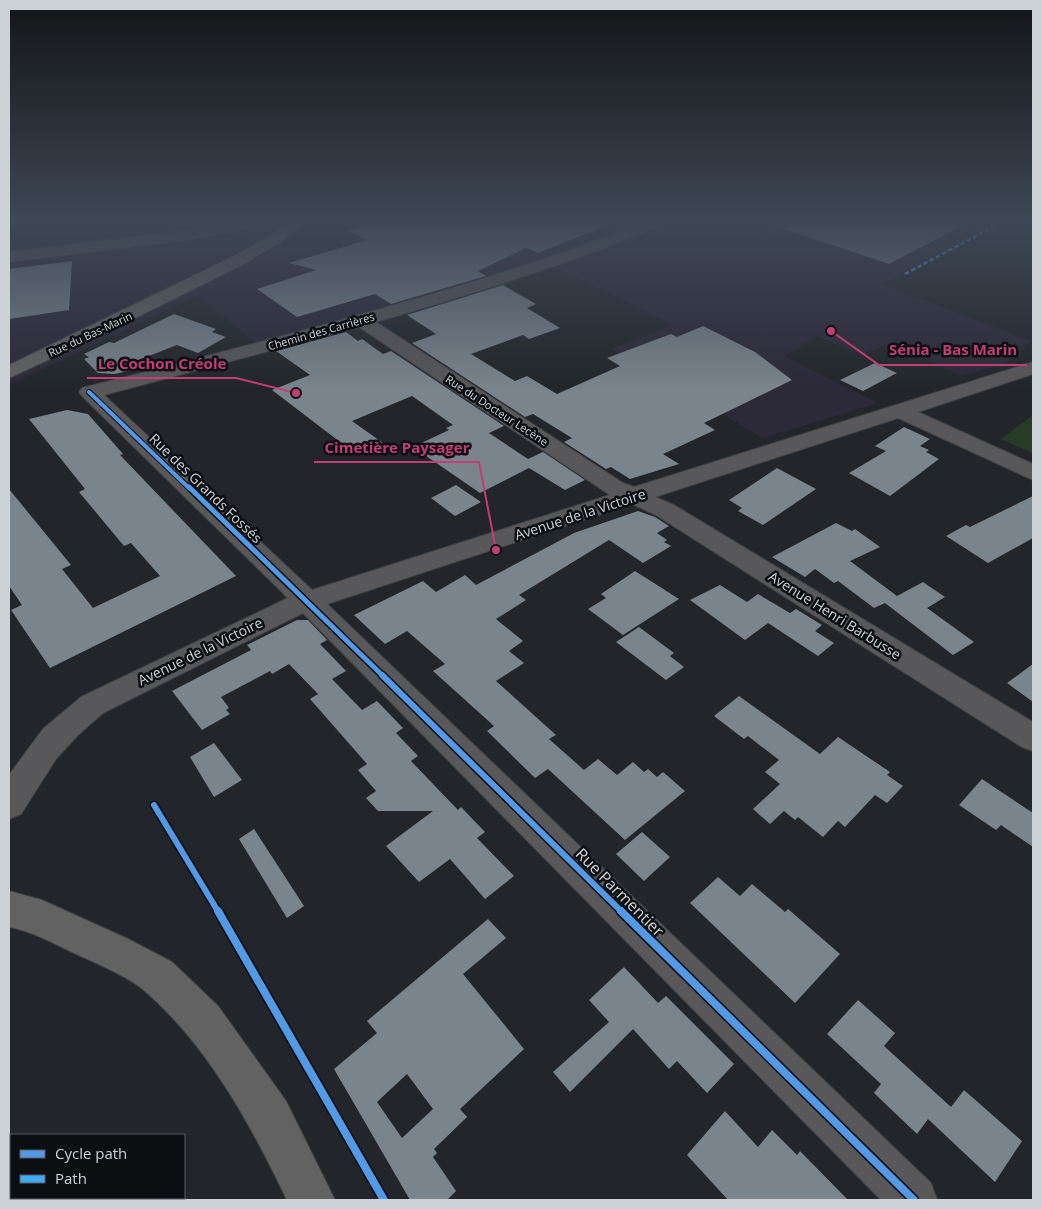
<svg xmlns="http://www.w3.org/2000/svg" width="1042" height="1209" viewBox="0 0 1042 1209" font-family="'Open Sans',sans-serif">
<rect width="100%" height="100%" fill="#22262a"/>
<path fill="#2c2938" d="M9,220H1008L882,284L1032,341L1003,364L962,376L892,343L860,355L818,336L784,356L878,403L763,438L611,349L672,325L548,264L263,348L197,296L9,385Z"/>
<path fill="#263c26" d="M1033,415V453L1001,439Z"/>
<path fill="#7a848c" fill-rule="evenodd" d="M380,220H618V221L538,253L526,248L478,271L486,276L391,304L375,294L297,317L257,289L316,270L289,263L367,240L348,231Z
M770,220H973L889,264L769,224Z
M72,261L69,310L9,319V269Z
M503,285L536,304L527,308L560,328L529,339L523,335L471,354L515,381L527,376L557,394L620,366L607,358L671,334L677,337L703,326L755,352L792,380L704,423L715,430L663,454L679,464L630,479L611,467L606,469L564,442L572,438L533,414L525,417L412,343L436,334L407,315Z
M174,314L216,329L212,332L226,337L198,353L177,345L136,361L142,368L114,374L98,373L84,359L89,357L84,354L109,342L114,343Z
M346,332L358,341L362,339L383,354L391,351L504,426L489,433L528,459L543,452L585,480L565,490L529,468L480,493L413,447L449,430L446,428L453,425L412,396L352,421L383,443L357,455L272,390L310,375L276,351Z
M875,363L897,373L863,391L840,380Z
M67,410L88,414L123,454L120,455L236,576L50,668L11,610L22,605L9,586V489L71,565L62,569L93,608L160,576L131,543L124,546L79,492L85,489L29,419Z
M904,427L930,439L920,446L929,450L926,452L939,459L890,496L849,473L886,451L875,446Z
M777,468L816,489L763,525L738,511L742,508L729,500Z
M456,485L481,502L455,516L431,498Z
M1033,496V538L988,563L946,536L966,525L970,527Z
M638,511L655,517L669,526L657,533L667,540L664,542L671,546L643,563L609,540L519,595L526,600L496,619L523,641L509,651L524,663L496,681L556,735L549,739L584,770L598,759L617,775L633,762L644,772L648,769L657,777L663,772L685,791L625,840L548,769L535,778L487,731L494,726L433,671L445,664L407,631L385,644L354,615L423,581L436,592L465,575L476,585L574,533Z
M836,523L852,531L855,529L880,547L850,561L897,596L923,582L945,597L927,608L974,642L953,655L885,603L874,608L838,581L834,583L815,569L805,577L772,557Z
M635,571L679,599L623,635L588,609L606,598L601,594Z
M720,585L747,602L758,594L790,613L796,609L822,625L815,631L834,643L818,656L768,623L745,640L690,600Z
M297,620H308L327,640L320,644L346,671L332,679L362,710L377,701L403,728L396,733L418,756L411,761L458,810L461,807L485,832L477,838L514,876L485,899L450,859L419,882L386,846L433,811H378L366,798L376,791L358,770L367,764L310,699L318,694L289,664L272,674L270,671L221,697L229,708L226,710L230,714L202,730L172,691L251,650L247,645Z
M639,627L674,653L670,656L684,667L666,680L616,642Z
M1033,664V702L1007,683Z
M739,696L820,754L838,737L890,772L887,775L903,786L887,803L875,795L845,827L838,821L823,837L798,817L795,820L784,811L770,824L753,809L780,784L765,772L779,760L748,736L744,739L714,716Z
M214,743L242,780L214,797L190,757Z
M982,779L1033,813V847L1001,825L996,830L959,805Z
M254,829L304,906L287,918L239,839Z
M642,832L670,857L644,881L616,854Z
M718,877L740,896L752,884L785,912L788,909L840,954L795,1003L690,903Z
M488,919L506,938L463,974L524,1049L460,1109L467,1117L434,1149L437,1153L433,1157L456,1191L447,1200H410L334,1069L377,1033L367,1021ZM407,1074L433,1109L402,1138L377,1102Z
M624,967L658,1003L666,996L734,1064L707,1093L677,1061L669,1069L633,1029L570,1092L553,1072L609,1022L589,1000Z
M858,1000L895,1033L884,1046L951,1107L964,1090L1022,1141L995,1182L928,1119L917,1134L874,1093L881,1084L827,1034Z
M725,1111L758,1147L772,1130L797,1155L800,1151L848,1200H728L687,1155Z"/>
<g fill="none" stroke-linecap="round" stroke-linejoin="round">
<defs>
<path id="minor" d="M247,220H280L273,224L181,241L9,262V252L181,231Z
M649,220H669L667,223C573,263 474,293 376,322L623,483L634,487L1033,362V374L918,412L1033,464V480L898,418L655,497L674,505L1033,722V751L1022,747L656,515L632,504L327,604L931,1183L937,1200H881L303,613L103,713L77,736L56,759L21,814L9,819V775L43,729L81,697L288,598L82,396L79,392L82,388C193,360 305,331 415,299C494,276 573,251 649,220ZM359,327L607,493L610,495L312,590L104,395Z"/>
<path id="major" d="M291,220H307L282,241L244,264L87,342L9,378V365L232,257L271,235Z
M9,891L42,900L128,939L172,962L218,1006L286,1101L335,1200H287C251,1125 209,1047 145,991C128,976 93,962 72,952C51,942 31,931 9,927Z"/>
</defs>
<use href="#minor" stroke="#3e4245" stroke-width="2"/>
<use href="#major" stroke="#3e4245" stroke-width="2"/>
<use href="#minor" fill="#585759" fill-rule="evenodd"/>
<use href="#major" fill="#636263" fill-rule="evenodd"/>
<path stroke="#3fa9f5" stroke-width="2.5" stroke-dasharray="4.5 2.5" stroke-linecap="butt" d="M905,274L1006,220"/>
<defs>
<path id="cycleway-far3" d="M89,392L190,489"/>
<path id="cycleway-far2" d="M189,487L383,676"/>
<path id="cycleway-far1" d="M382,675L623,913
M154,805L219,913"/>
<path id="cycleway" d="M218,911L384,1200
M621,911L914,1200"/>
</defs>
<use href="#cycleway-far3" stroke="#0b0f12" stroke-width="6"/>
<use href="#cycleway-far2" stroke="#0b0f12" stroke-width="8"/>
<use href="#cycleway-far1" stroke="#0b0f12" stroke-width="9"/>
<use href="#cycleway" stroke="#0b0f12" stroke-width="11"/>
<use href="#cycleway-far3" stroke="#5399e6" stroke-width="4"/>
<use href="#cycleway-far2" stroke="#5399e6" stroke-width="5"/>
<use href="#cycleway-far1" stroke="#5399e6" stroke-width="6"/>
<use href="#cycleway" stroke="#5399e6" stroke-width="8"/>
</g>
<linearGradient id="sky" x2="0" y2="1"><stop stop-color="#131517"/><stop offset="0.57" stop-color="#3e4755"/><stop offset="1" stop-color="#3e4755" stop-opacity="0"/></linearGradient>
<rect width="1042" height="389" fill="url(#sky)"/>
<g text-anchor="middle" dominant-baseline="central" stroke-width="5" stroke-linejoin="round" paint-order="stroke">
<g font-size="11" fill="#cdd2d7" stroke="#0b0f12">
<text transform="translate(321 331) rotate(-16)">Chemin des Carrières</text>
<text transform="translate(90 334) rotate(-25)">Rue du Bas-Marin</text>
<text transform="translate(497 410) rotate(33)">Rue du Docteur Lecène</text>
</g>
<g font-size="14" fill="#cdd2d7" stroke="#0b0f12">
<text transform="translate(206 488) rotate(44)">Rue des Grands Fossés</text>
<text transform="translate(580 514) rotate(-18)">Avenue de la Victoire</text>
<text transform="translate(835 615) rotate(32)">Avenue Henri Barbusse</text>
<text transform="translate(200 651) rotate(-26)">Avenue de la Victoire</text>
</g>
<g font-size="16" fill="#cdd2d7" stroke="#0b0f12">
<text transform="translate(620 892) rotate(45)">Rue Parmentier</text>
</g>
</g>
<path fill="none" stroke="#c43d74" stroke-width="2" d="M831 331L879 365H1027M296 393L236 378H87M496 550L479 462H314"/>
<g fill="#c43d74" stroke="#0b0f12" stroke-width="2">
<circle cx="831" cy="331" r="5"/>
<circle cx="296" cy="393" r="5"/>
<circle cx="496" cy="550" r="5"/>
</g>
<g font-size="15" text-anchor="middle" font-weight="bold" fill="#c43d74" stroke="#0b0f12" stroke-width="5" stroke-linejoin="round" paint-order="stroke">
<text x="953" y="355">Sénia - Bas Marin</text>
<text x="162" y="369">Le Cochon Créole</text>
<text x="397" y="453">Cimetière Paysager</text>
</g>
<rect width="1042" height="1209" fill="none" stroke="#cdd2d7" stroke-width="20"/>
<rect x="10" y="1134" width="175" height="65" fill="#0b0f12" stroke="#595d61"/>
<rect x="20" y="1150" width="25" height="8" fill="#5399e6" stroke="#595d61"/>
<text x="55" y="1159" font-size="15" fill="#cdd2d7">Cycle path</text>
<rect x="20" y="1175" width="25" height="8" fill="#3fa9f5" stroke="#595d61"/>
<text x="55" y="1184" font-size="15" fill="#cdd2d7">Path</text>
</svg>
